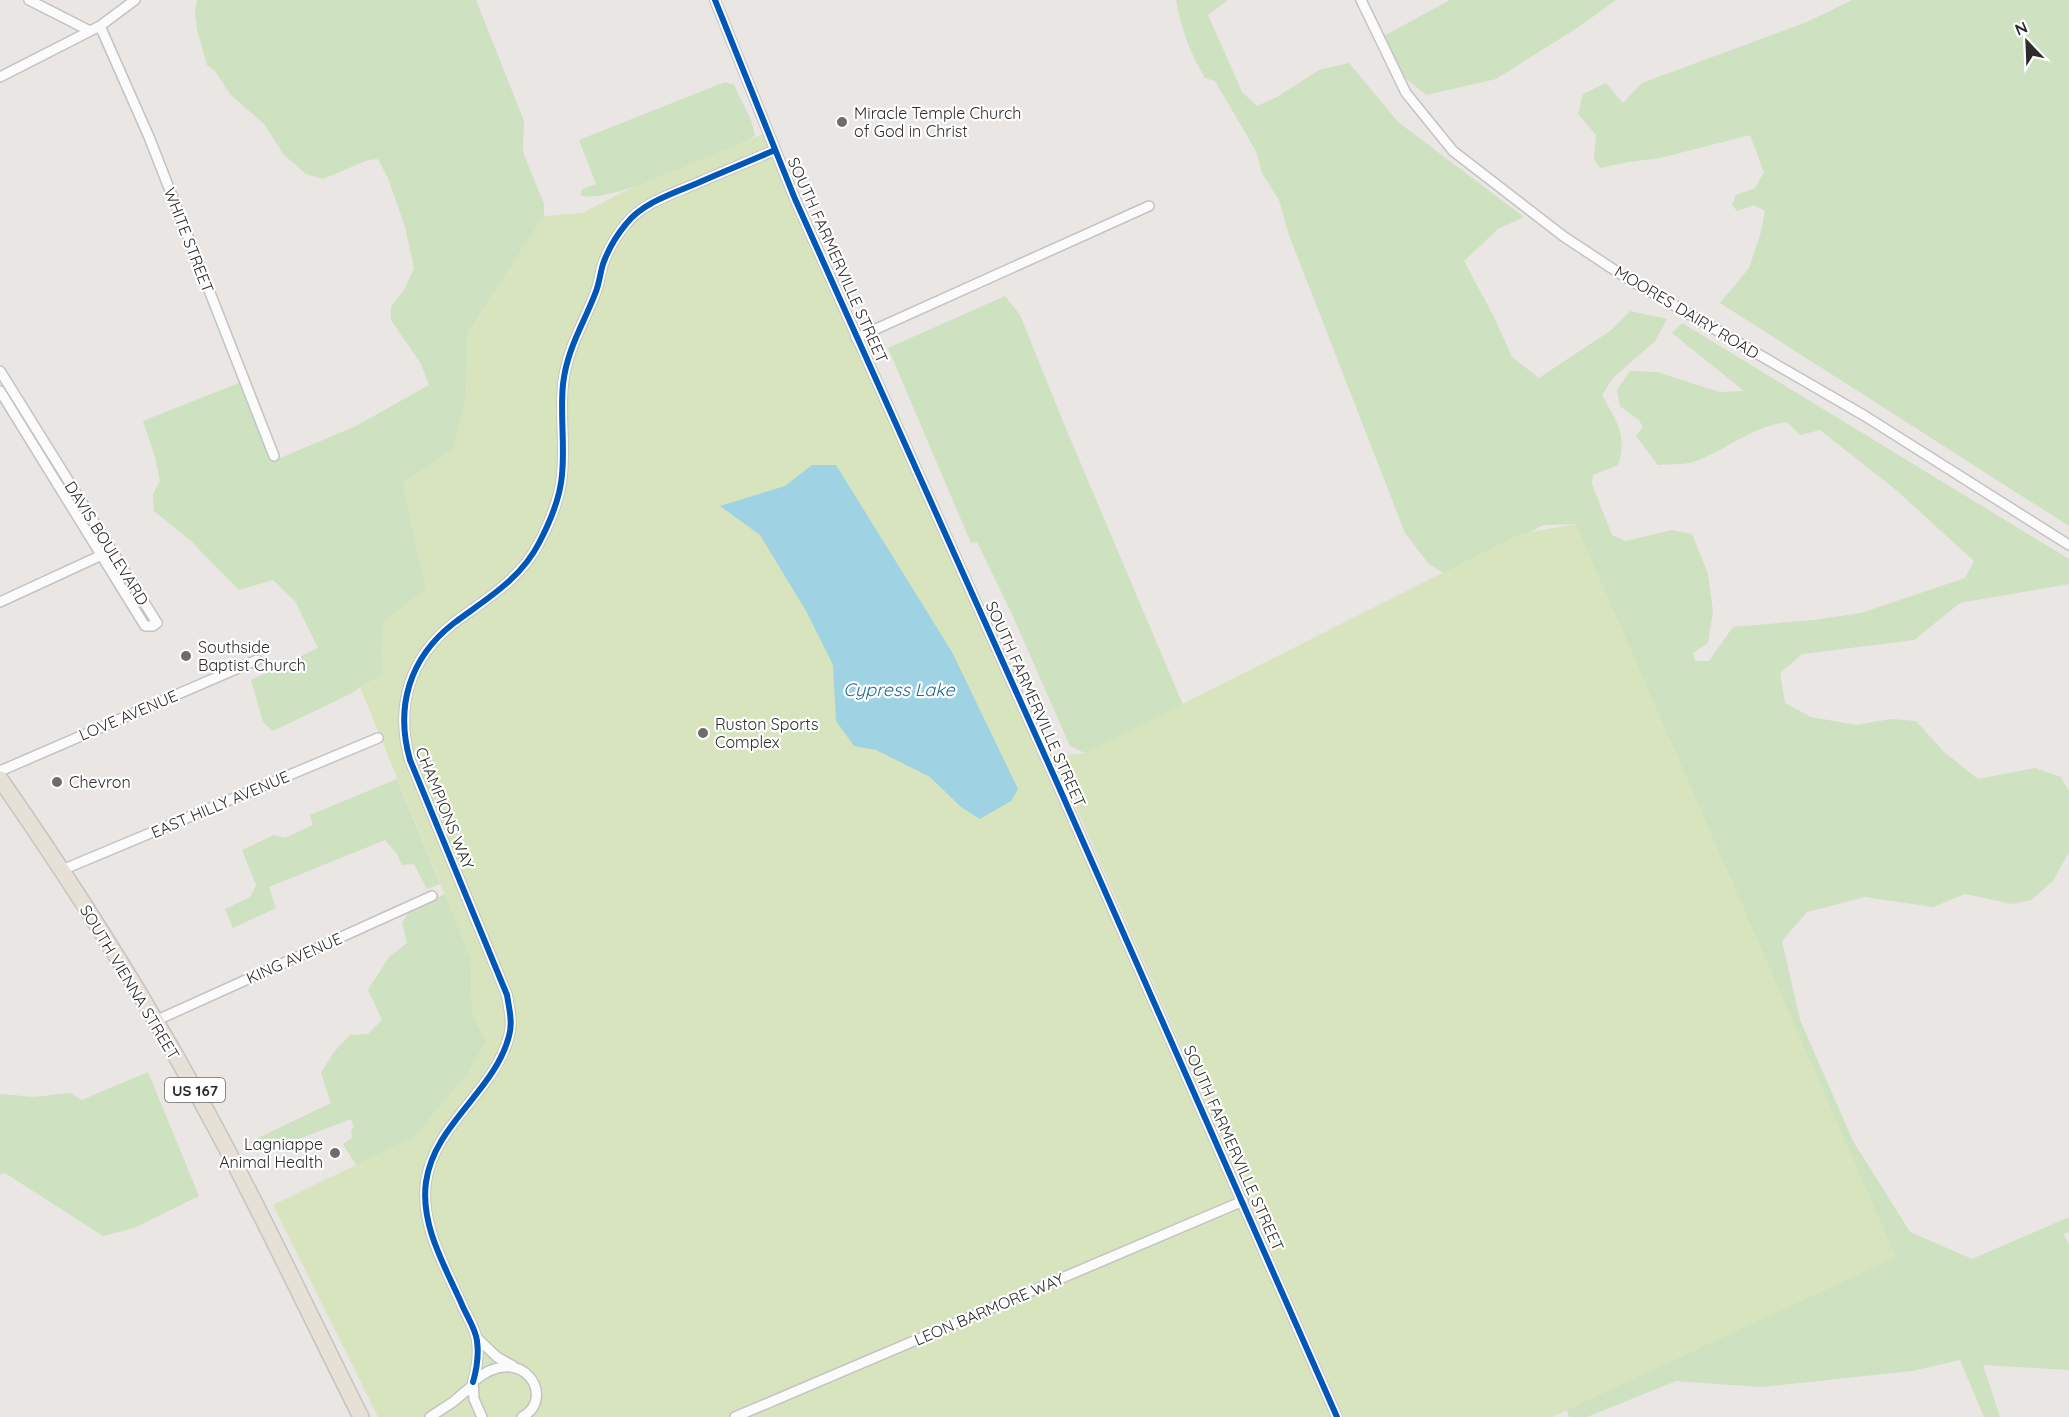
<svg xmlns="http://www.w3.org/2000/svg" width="2069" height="1417" viewBox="0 0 2069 1417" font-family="Quicksand,sans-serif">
<rect width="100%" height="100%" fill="#e9e6e3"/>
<path fill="#cee1c0" d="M197,0H476L524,121L523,152L544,204V216L468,332L466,400L454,448L403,483L426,590L383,621L382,676L360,687L352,693L273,731L263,722L251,680L318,648L295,601L273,580L239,590L191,541L154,511L153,494L160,481L155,457L143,421L239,383L271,462L356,426L429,385L421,364L391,320V307L405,288L414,268L405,227L388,178L378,159L368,160L323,179L306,174L284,155L264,124L230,94L215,71L207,65L197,29L195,13Z
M1176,0H1228L1208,15L1242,92L1257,106L1277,97L1319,70L1349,63L1398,122L1524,217L1498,229L1464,261L1493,315L1512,357L1539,378L1610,331L1630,311L1667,319L1655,341L1613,378L1602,395C1616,421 1628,435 1618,465L1593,475L1592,484L1612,535L1626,541L1672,530L1692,534L1708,574L1713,611L1708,643L1693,653L1695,661H1709L1733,627L1814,620L1861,613L1965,578L1974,561L1896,490L1820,430L1800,435L1787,422C1753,426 1728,449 1696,461C1685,465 1670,464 1658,465L1636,436L1643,427L1639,420L1620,406L1617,390L1630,371L1657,372L1719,392L1744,391L1672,333L1682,323L2069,559V584L1960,603L1914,640L1802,654L1780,673L1785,703L1811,717L1856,725L1891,719L1916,721L1944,752L1978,779L2035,768L2061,777L2069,791V852L2053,881L2031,900L2013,904L1965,894L1933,907L1865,897L1807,912L1782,941L1800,1020L1853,1141L1910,1232L1972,1259L2069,1217V1232L2063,1234L2069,1244V1370L1983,1365L2000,1417H1984L1960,1360L1912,1371L1761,1387L1676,1381L1587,1417H1569L1565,1405L1576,524L1543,525L1491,554L1452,579L1428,563L1405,533L1289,235L1279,200L1262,173L1256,151L1215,81L1205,78C1190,53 1181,28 1176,0Z
M1450,0H1616L1577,28L1496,79L1426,95L1402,75L1384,36Z
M1852,0H2069V526L1720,303L1749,268L1761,232L1765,211L1754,205L1737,211L1732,205L1736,195L1755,188L1764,172L1750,135L1660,158L1628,162L1600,168L1594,159L1596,135L1578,114L1583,94L1606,83L1623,103L1642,83L1807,22Z
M725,82L734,85L751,120L755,135L751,139C719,152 607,206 580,195L582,189L596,184L579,140Z
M1005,296L1020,315L1064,424L1183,705L1085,753L1070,746L1011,612L977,542L971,543L888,348Z
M397,779L440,884L427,889L414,864L402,865L397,854L385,840L269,887L276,908L233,928L225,909L250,897L256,885L242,850L274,835L285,838L313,825L310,815Z
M445,894L471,959L472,1013L486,1041L468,1073L414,1137L356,1165L343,1144L352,1138L351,1131L354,1127L351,1119L262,1153L250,1142L331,1103L321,1073L334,1052L350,1035L368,1034L382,1020L368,990L389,957L407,943L402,923L410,910Z
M148,1072L199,1196L134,1228L103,1236L5,1173L0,1175V1094L34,1097L70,1093L82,1100Z"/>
<path fill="#d7e4be" d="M763,134L783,183L1226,1176L1331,1417H378L273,1205L414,1137L468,1073L486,1041L472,1013L471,959L360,687L382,676L383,621L426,590L403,483L454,448L466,400L468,332L544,216L582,213L629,189Z
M1576,524L1896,1257L1552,1417H1344L1054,757L1085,753L1520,534Z"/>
<path fill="#9fd3e3" d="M812,465H836L952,652L1018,789L1011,801L980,819L961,807L930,777L876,750L854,746L836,721L833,665L806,611L760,535L720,506L785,486Z"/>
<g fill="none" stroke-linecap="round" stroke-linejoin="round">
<defs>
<path id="minor" d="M29,0L90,31
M715,0L795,199L1058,785L1337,1417
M1361,0L1406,93L1453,151L1563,236L1625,277L1865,416L2069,545
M100,26L149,137L274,456
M0,77L100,26L135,0
M856,338L1149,206
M0,371L157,623L153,626H145L0,391
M0,602L104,554
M0,771L257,660
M62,870L378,738
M155,1021L432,896
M477,1338L497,1357L513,1366
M473,1382C477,1368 479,1355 477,1341C476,1330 468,1318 463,1307C446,1268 420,1226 426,1182C434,1124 495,1091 509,1036C513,1023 509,1008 507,995L410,760C395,707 409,658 454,623C486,599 520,580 539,543C550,522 560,499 562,475C565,444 560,414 563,384C567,349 583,325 595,294C599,285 600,274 603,264C608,250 616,236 626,224C643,202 675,193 700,182C725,171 750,161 775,150
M430,1417L453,1402L473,1385
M482,1417L474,1399L473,1382C521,1339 558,1398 522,1417
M735,1417L1243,1201"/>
<path id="trunk" d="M0,779C70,880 137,984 196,1092C255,1198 306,1308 361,1417"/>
</defs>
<use href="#minor" stroke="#c4c3c3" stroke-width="12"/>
<use href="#trunk" stroke="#c5c4c2" stroke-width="18"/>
<use href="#minor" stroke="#fcfbfb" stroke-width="9"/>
<use href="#trunk" stroke="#e6e0d6" stroke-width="15"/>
<defs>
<path id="cycleway" d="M715,0L795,199L1058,785L1337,1417
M473,1382C477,1368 479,1355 477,1341C476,1330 468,1318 463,1307C446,1268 420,1226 426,1182C434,1124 495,1091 509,1036C513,1023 509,1008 507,995L410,760C395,707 409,658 454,623C486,599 520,580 539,543C550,522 560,499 562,475C565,444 560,414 563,384C567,349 583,325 595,294C599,285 600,274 603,264C608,250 616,236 626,224C643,202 675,193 700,182C725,171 750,161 775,150"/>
</defs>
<use href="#cycleway" stroke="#fff" stroke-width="10"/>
<use href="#cycleway" stroke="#0057b8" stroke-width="6"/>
</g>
<g fill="#6e6d6c" stroke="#fff" stroke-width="2">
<circle cx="842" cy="122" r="6"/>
<circle cx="186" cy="656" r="6"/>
<circle cx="703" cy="733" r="6"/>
<circle cx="57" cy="782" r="6"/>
<circle cx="335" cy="1153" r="6"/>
</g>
<g text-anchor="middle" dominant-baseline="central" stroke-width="4.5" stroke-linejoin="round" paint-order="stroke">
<rect fill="#fff" stroke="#6b6b6b" stroke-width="1.5" x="165" y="1078" width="60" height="24" rx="4.5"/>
<g font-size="15" font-weight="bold" fill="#2c2c2c">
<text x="195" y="1090">US 167</text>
</g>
<g font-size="16" fill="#2c2c2c" stroke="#fff" text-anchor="start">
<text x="854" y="113">Miracle Temple Church<tspan x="854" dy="18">of God in Christ</tspan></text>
<text x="198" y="647">Southside<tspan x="198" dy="18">Baptist Church</tspan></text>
<text x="715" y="724">Ruston Sports<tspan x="715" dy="18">Complex</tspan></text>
<text x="69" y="782">Chevron</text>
<text x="323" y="1144" text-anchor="end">Lagniappe<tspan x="323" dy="18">Animal Health</tspan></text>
</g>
<g font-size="16" fill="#2c2c2c" stroke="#fff">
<text transform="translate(189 240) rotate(69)">WHITE STREET</text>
<text transform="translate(838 260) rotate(66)">SOUTH FARMERVILLE STREET</text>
<text transform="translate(1687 312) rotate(31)">MOORES DAIRY ROAD</text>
<text transform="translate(107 543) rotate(58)">DAVIS BOULEVARD</text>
<text transform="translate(1036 704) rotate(66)">SOUTH FARMERVILLE STREET</text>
<text transform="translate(128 715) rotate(-23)">LOVE AVENUE</text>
<text transform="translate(220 804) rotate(-23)">EAST HILLY AVENUE</text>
<text transform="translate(445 808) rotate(68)">CHAMPIONS WAY</text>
<text transform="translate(294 958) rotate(-24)">KING AVENUE</text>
<text transform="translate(130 982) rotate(59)">SOUTH VIENNA STREET</text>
<text transform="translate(1234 1148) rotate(66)">SOUTH FARMERVILLE STREET</text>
<text transform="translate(989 1309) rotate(-23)">LEON BARMORE WAY</text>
</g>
<g font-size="18" font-style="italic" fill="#1b6c91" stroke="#fff">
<text x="899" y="689">Cypress Lake</text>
</g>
</g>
<g transform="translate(2027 42) rotate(337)" stroke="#ffffff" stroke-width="4.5" paint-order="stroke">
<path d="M0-4.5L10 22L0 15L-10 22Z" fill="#2c2c2c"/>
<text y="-9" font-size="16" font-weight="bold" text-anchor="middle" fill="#2c2c2c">N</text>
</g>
</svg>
